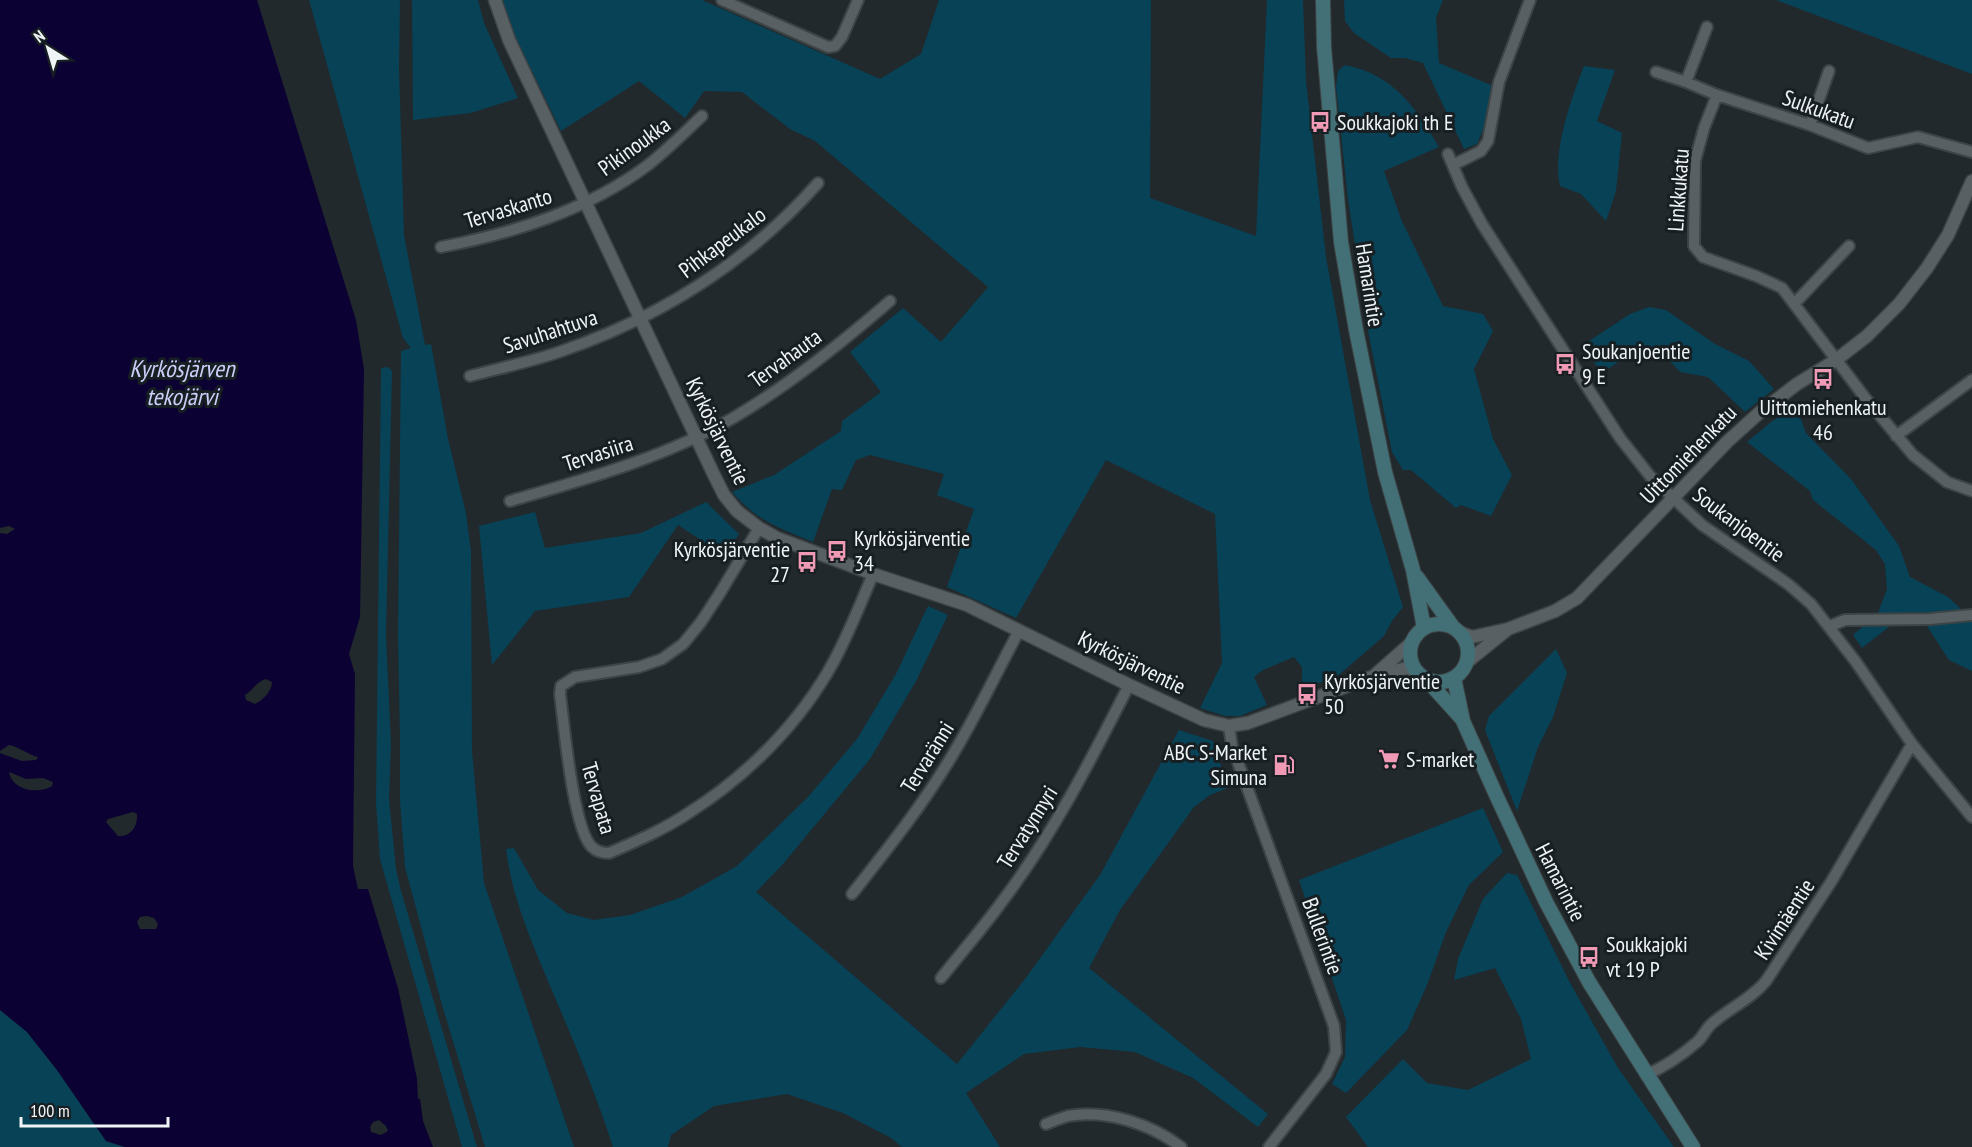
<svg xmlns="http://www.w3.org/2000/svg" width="1972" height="1147" viewBox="0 0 1972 1147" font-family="'PT Sans Narrow',sans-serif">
<rect width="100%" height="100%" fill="#22292c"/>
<path fill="#074257" d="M309,0H400L399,68L404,235L425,345L431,344L448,439L466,513L471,551L472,751L484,883L574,1147H485L442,1005L405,867L400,801V740L398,636L401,351L411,348L403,338Z
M412,0H478L484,23L518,98L471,113L413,120Z
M503,0H702L880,79L921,54L939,0H1151L1150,198L1256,236L1267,0H1303L1306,81L1326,257L1370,500L1403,607L1392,621L1384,636L1333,680L1308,685L1302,681V667L1294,657L1263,670L1254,677L1267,705L1240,716H1225L1200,708L1222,663L1215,514L1106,460L1016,618L947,587L974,509L937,495L944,474L870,455L856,460L842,490L832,489L813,542C780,529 756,520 732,492L774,475L841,431L842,421L881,392L850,352L903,308L941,342L988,287L815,141L790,129L742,92L704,91L685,118L639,81L561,131L508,22Z
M1344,0H1443L1436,18L1439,63L1493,86L1485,125L1477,144L1464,149L1423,63L1405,58H1391L1354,33L1345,21Z
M1776,0H1972V74Z
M1345,65C1393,74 1416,108 1439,147L1384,171L1401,219L1443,306L1483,314L1493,331L1474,369L1493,439L1512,475L1491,516L1461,505L1456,508L1411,470H1403L1392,452L1369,336L1348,199L1336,87L1338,71Z
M1584,66L1615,70L1597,121L1622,133L1616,191L1606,221L1581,194L1560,186C1552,152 1571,99 1584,66Z
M1649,307L1666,310L1715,344L1749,361L1774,389L1745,412L1708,377L1680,372L1658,348L1642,347L1601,373L1583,345L1630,314Z
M388,367L392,371L386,635L391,745L389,799L396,869L401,891L477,1147H462L380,859L376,803L381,368Z
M1796,406L1806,433L1851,479L1899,546L1910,577L1948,597L1972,619V671L1949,660L1925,623L1900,618L1862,648L1853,635L1878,613L1887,589L1885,564L1876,550L1813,500L1810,491L1747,442L1771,422Z
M706,502L739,534L725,556L678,525L629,597L535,611L492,665L479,526L535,512L545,548L641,533Z
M928,606L948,615L916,681L870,759L783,864L756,892L957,1064L1025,979L1100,875L1179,730L1213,741L1228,788L1210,795L1194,807L1120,910L1089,968L1268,1114L1258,1127L1193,1078L1135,1052L1080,1047L1024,1054L966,1093L1000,1147H902L891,1138L843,1113L787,1094L714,1106L671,1135L668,1147H613C596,1094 575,1044 553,993C534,947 512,900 506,849L514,848L538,890L567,913L594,920L630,915L682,897L737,866L808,797L857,739L896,674Z
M1556,649L1567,673L1553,717L1538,747L1517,811L1485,730L1489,716Z
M1483,808L1503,852L1469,885L1446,932L1427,985L1407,1030L1346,1093L1332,1084L1345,1057L1346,1020L1299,880Z
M1507,873L1517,875L1569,981L1618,1068L1674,1147H1368L1346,1117L1403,1059L1427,1083L1468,1090L1531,1059L1521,1019L1495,968L1454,980L1458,959L1483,899Z
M0,1010L27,1032L57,1070L106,1141L125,1147H0Z"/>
<path fill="#0b0233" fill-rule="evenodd" d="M0,0H257L356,320L364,369L360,617L349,654L355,674L353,866L358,889H368L398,988L417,1079L418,1099H420L423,1121L433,1147H125L106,1141L57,1070L27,1032L0,1010V753L22,761L36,760L38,757C28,755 20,747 9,745L0,751V533L7,534L15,529L9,526L0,528ZM266,679L272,682C272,691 263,700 255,704L246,700L245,695C254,689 256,682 266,679ZM9,772L26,779L43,778L53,782L52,786C38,795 12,790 9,772ZM133,812L137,814C138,827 130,837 118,836L106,822L108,819ZM147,916L154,918L158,924L156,929H140L137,922L140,917ZM379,1120L386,1126L388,1131L381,1135L371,1132L370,1127L373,1122Z"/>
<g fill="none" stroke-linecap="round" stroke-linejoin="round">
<defs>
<path id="minor" d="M722,0L828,47L835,46L842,37L858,0
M1656,72L1686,82L1717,95L1810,125L1868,148L1918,137L1972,152
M1686,82L1707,27
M1717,95L1704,128L1695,161L1694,246L1703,257L1756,276L1782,288L1866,399L1913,455L1947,482L1972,491
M1810,125L1829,71
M1448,154L1462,187L1482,224L1620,438L1650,476L1702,525L1788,584L1811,604L1856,662L1912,744L1972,817
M1453,165L1481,151L1488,141L1499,82L1530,0
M441,247C514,233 588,210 648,165C667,150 684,133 702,116
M1795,303L1849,246
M470,376C500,368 530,362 559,352C659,318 748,262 818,183
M1896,436L1972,380
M510,501C586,479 664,458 733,418C789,385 840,344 890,301
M759,528L720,593L701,622L683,644L662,659L639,667L575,677L561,686L560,694C564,724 573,829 592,847C597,852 603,853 609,853C637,841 665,829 690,812C748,775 801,722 834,661C849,633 861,603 873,574
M1830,626L1845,620L1930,619L1972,615
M1229,726L1232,746L1334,1026L1336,1052L1326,1074L1269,1147
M852,894C885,852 919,810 947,764C974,721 995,675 1019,631
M941,978C961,953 982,929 1001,903C1052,836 1091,760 1129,685
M1646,1075C1664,1067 1682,1055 1697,1042C1704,1036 1706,1027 1715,1021C1732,1007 1752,998 1766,981L1831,882L1912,744
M1046,1124C1053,1121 1061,1118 1068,1116C1106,1109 1151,1124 1181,1147"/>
<path id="tertiary" d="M495,0L509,40L713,473L724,495L737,511L759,528L777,538L873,574L967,605L1129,685L1204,720L1229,726L1248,723L1374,676L1407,668L1417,672
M1461,633L1472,637L1508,629L1555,611L1577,598L1727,442L1759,413L1797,384L1836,360L1867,336L1899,304L1927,268L1948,235L1972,181
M1467,662L1508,629
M1376,674L1411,643"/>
<path id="secondary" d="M1323,0L1324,47L1341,242L1356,330L1385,472L1413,570L1424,628
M1417,577L1453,627
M1410 653a29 29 0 1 1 58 0a29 29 0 1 1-58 0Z
M1425,678L1462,719
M1454,678L1463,721L1497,797L1546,902L1589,982L1693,1147"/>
</defs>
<use href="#minor" stroke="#3d4446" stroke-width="14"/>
<use href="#tertiary" stroke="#3d4446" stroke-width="15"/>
<use href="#secondary" stroke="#3d4446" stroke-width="16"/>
<use href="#minor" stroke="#586064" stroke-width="10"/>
<use href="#tertiary" stroke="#586064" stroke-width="12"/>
<use href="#secondary" stroke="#437076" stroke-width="14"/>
</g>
<defs>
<symbol id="bus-bare" viewBox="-9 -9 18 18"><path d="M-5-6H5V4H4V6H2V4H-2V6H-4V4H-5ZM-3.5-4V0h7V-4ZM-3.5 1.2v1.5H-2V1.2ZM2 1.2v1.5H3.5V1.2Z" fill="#f09ab6" stroke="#181f23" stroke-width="2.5" paint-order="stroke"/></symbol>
<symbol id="supermarket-bare" viewBox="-9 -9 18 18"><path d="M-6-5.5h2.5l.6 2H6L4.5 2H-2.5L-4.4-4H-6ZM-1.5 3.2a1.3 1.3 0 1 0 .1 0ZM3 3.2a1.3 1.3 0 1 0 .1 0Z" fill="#f09ab6" stroke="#181f23" stroke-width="2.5" paint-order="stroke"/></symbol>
<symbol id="fuel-bare" viewBox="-9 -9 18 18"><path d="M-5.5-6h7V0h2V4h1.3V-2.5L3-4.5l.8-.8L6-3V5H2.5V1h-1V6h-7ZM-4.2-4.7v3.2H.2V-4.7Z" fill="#f09ab6" stroke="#181f23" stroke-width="2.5" paint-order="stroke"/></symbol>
</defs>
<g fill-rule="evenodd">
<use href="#bus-bare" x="1305" y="107" width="30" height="30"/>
<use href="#bus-bare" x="1550" y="349" width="30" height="30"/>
<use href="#bus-bare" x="1808" y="364" width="30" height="30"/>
<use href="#bus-bare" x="822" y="536" width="30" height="30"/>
<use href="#bus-bare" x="792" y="547" width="30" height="30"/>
<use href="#bus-bare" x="1292" y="679" width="30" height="30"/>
<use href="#supermarket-bare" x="1374" y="744" width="30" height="30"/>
<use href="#fuel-bare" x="1269" y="750" width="30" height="30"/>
<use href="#bus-bare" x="1574" y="942" width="30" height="30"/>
</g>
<g text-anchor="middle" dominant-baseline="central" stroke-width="6" stroke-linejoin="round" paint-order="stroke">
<g font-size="22" fill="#eff4f6" stroke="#181f23">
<text transform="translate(1819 109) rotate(20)">Sulkukatu</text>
<text transform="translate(634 146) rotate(-36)">Pikinoukka</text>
<text transform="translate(1678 190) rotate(-86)">Linkkukatu</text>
<text transform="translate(508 208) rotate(-17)">Tervaskanto</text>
<text transform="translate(722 242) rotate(-37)">Pihkapeukalo</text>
<text transform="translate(1370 285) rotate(81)">Hamarintie</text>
<text transform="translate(550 331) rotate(-18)">Savuhahtuva</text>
<text transform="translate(785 358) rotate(-36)">Tervahauta</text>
<text transform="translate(718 431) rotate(64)">Kyrkösjärventie</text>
<text transform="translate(598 453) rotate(-18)">Tervasiira</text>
<text transform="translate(1688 454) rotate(-46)">Uittomiehenkatu</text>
<text transform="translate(1739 524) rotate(37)">Soukanjoentie</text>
<text transform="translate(1132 662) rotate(26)">Kyrkösjärventie</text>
<text transform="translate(927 757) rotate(-58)">Tervaränni</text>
<text transform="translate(599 798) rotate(74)">Tervapata</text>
<text transform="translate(1027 827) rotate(-58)">Tervatynnyri</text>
<text transform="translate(1561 882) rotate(63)">Hamarintie</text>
<text transform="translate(1784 919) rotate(-57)">Kivimäentie</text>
<text transform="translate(1323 936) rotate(70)">Bullerintie</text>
</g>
<g font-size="22" fill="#eff4f6" stroke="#181f23" text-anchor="start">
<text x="1337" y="122">Soukkajoki th E</text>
<text x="1582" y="351">Soukanjoentie<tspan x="1582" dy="25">9 E</tspan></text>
<text x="1823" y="407" text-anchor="middle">Uittomiehenkatu<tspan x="1823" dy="25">46</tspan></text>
<text x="854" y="538">Kyrkösjärventie<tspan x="854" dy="25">34</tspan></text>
<text x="790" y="549" text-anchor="end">Kyrkösjärventie<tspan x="790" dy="25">27</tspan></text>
<text x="1324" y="681">Kyrkösjärventie<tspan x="1324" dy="25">50</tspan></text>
<text x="1267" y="752" text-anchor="end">ABC S-Market<tspan x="1267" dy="25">Simuna</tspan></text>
<text x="1406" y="759">S-market</text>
<text x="1606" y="944">Soukkajoki<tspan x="1606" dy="25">vt 19 P</tspan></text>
</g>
<g font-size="24" font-style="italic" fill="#cbcff9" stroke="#181f23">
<text x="182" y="368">Kyrkösjärven<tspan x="182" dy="28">tekojärvi</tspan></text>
</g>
</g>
<g transform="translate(48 48) rotate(323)" stroke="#181f23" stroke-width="4.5" paint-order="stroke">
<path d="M0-4.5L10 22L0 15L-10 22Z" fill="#eff4f6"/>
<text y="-9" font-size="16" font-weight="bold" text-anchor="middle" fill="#eff4f6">N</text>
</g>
<path d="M21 1117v9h147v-9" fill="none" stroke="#eff4f6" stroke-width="3"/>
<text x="30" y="1117" font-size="18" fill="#eff4f6" stroke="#181f23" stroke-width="4.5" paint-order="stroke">100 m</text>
</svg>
